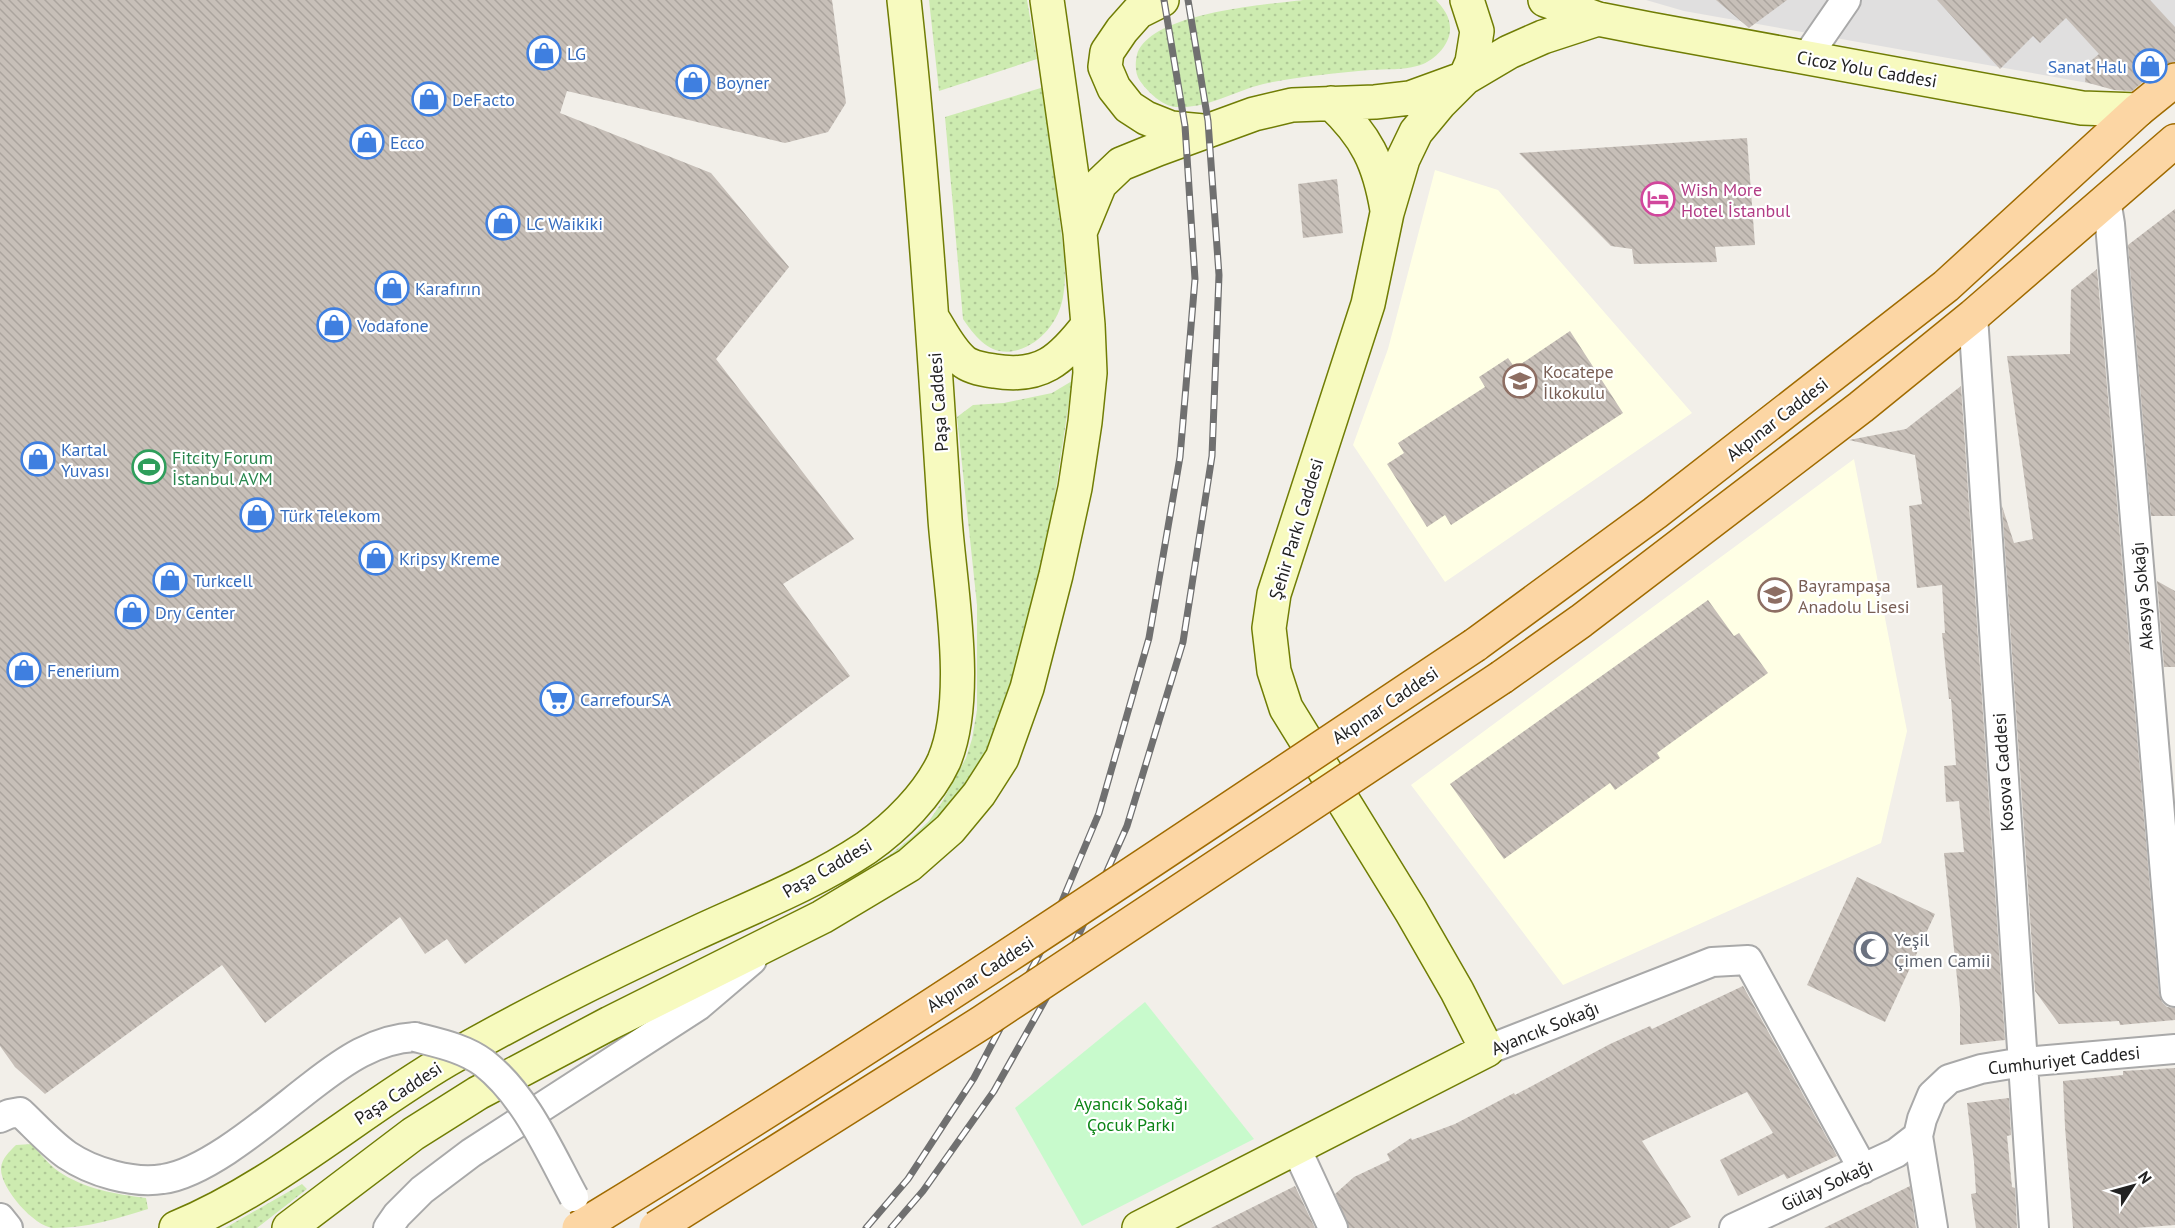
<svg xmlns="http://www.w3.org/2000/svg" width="2175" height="1228" viewBox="0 0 2175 1228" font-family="'PT Sans',sans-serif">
<defs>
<pattern id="grass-dots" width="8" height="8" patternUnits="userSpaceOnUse" patternTransform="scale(1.5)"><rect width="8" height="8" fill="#cdebb0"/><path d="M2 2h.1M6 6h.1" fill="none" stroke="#b0c997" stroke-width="1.8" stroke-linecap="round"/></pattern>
<pattern id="building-back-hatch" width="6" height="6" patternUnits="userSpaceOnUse" patternTransform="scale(1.5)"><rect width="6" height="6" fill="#c7bfb8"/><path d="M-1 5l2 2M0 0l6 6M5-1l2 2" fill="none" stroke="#aba49e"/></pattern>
</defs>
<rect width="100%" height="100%" fill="#f2efe9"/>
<path fill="#e0dfdf" d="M1646,0H2175V55L2133,91L1684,11Z"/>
<path fill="#ffffe5" d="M1435,170L1498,190L1692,413L1445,582L1353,445L1388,349Z
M1854,459L1907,731L1881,843L1563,985L1411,785Z"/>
<path fill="url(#grass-dots)" d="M929,0H1027L1037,59L939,91Z
M1303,0H1436C1443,8 1450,16 1450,28C1451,45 1432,63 1417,66C1403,70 1386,69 1371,70C1337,73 1302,76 1268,83C1237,89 1209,109 1176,107C1162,106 1148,92 1140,81C1135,74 1135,63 1137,55C1149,13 1264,5 1303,0Z
M1044,87C1049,129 1054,172 1059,214C1062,241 1068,270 1063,297C1059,321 1041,343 1018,350C992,358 976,338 963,319L945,117Z
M1072,381L1050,529L1011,684L983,762L940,818L894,857L822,898L891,854L912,837L929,821L942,802L966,758L972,739L977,710V605L957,417L973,405L1004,403L1052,393Z
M32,1144C40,1153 48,1164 58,1171C84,1189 115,1194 146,1198L148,1209C115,1219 88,1228 53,1228C34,1226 0,1188 1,1168C2,1158 9,1152 16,1145Z
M302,1184L307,1189L257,1228H225Z"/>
<path fill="#c8facc" d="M1145,1002L1254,1139L1082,1226L1015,1108Z"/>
<path fill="url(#building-back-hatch)" d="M0,0H832L846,103L828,132L785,143L567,91L560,113L711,173L789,267L716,359L854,539L783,584L850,676L465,964L447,939L425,954L400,917L265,1023L222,965L45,1094L15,1067L0,1046Z
M1716,0H1787L1749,28Z
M1937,0H2150L2175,27V62L2163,65L2132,91L2114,90L2085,82L2087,64L2099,54L2066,18L2040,43L2033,36L2000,69Z
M1747,138L1755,245L1715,247L1717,262L1634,264L1632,249L1611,246L1519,153Z
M1337,179L1343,233L1303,238L1298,184Z
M2175,209V516H2151L2128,245Z
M2097,269L2159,993L2162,1002L2167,1007L2175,1008V1020L2120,1025L2119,1021L2059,1024L2035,991L2002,506L2014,543L2033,539L2007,356L2070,354L2071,290Z
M1570,331L1623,413L1451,525L1445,515L1427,527L1387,464L1404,453L1398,443L1485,387L1479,377L1508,358L1515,368Z
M1961,386L2005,1040L1960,1045V1007L1944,853L1964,852L1959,801L1946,802L1944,766L1956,765L1951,699H1949L1942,633H1945L1942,585L1917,588L1909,506L1922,504L1915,455L1849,440L1906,429Z
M2157,581L2175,591V667H2164Z
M1708,600L1734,636L1739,633L1768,673L1657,753L1660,758L1615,790L1610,783L1504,859L1450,784Z
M1857,877L1935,914L1885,1022L1807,985Z
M1743,986L1837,1156L1787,1179L1784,1174L1738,1196L1720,1160L1773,1133L1747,1092L1642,1141L1691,1217L1669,1228H1349L1335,1194L1354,1177L1390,1160L1387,1154L1411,1138L1412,1140L1455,1124L1514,1093L1515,1095L1610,1044L1650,1026L1652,1029Z
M2175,1068V1225L2135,1228H2073L2065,1127L2063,1081L2123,1075V1071Z
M2009,1098L2011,1135L2007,1136L2012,1187L2015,1188L2017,1228H1976L1971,1194L1976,1193L1974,1162L1967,1103Z
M1295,1186L1315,1228H1211Z
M1910,1186L1916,1228H1824Z"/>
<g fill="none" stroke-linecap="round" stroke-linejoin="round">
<defs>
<path id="street" d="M1806,58L1846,0
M2106,200L2110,224L2175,992
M1973,316L2034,1228
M1487,1050L1712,962L1748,960L1863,1169
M0,1118L9,1114L20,1112C35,1126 50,1143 67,1155C92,1172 133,1184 163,1179C209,1173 276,1113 313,1085C344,1061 375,1039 415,1037
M1296,1148L1333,1228
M0,1218L8,1228
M388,1228L397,1215L422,1190L471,1153L698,1006L752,960
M1734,1228L1896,1153L1918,1136
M1933,1228L1918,1136L1922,1119L1932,1095L1949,1079L1981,1069L2023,1062L2175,1049"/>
<path id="secondary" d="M1162,0L1138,12L1122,30L1107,52L1105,67L1114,88L1129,107L1146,118L1171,128L1203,131
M1545,0L1598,19L1649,29L2082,108L2138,110
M1331,103C1366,136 1379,162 1387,210
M1081,230L1100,184L1121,164L1158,149L1254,114L1292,105L1375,102L1410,98L1465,78L1509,52L1543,37L1598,19
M933,319C942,333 950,350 963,361C970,367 985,370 994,371C1041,379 1061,360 1088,325
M176,1228C275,1187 355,1114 447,1060C527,1014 610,973 694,934C752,907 812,884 866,848C896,827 929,794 944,761C971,697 950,588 945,519C934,346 923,173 904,0
M289,1228L413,1134L478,1093L610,1023L822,917L909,865L950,829L979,794L1002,758L1027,688L1056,575L1075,488L1085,422L1090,373L1088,325L1080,233L1047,0
M1139,1228L1487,1050L1457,991L1411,911L1286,708L1274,671L1269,628L1274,594L1368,304L1387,213L1403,159L1416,132L1440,103L1465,78L1472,62L1477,31L1467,0"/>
<path id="primary" d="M1475,645L1655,513L1946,286L2138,110L2175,80
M1502,677L1581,621L1861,407L1973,316L2175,141"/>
</defs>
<use href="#street" stroke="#a9a9a9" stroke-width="32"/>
<use href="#secondary" stroke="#707d05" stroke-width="36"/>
<use href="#primary" stroke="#a06b00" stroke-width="36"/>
<use href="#street" stroke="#fff" stroke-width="28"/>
<use href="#secondary" stroke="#f7fabf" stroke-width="33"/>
<use href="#primary" stroke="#fcd6a4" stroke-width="33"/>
<defs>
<path id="rail" d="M866,1228L908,1179L974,1078L1042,949L1099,813L1149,638L1180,457L1195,279L1185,126L1164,0
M891,1228L923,1191L994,1091L1067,961L1127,826L1183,642L1212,456L1219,275L1208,121L1188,0"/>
</defs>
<use href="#rail" stroke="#707070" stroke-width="7"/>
<use href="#rail" stroke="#fff" stroke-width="4.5" stroke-dasharray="14" stroke-linecap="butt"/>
<defs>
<path id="street-bridge" d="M415,1037C438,1043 464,1048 484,1063C526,1096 549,1151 574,1197"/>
<path id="primary-bridge" d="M579,1228C883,1043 1178,843 1475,645
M656,1228L981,1023L1502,677"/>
</defs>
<use href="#street-bridge" stroke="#a9a9a9" stroke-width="32" stroke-linecap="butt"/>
<use href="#primary-bridge" stroke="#a06b00" stroke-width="36" stroke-linecap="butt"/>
<use href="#street-bridge" stroke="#fff" stroke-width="28"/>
<use href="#primary-bridge" stroke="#fcd6a4" stroke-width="33"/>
</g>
<defs>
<symbol id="shop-ring" viewBox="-11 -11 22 22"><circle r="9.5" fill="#fff" stroke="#3f7fe0" stroke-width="1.5"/><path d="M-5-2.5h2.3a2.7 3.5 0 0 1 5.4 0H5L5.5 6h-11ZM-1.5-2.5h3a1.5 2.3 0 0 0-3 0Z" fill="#3f7fe0"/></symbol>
<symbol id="hotel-ring" viewBox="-11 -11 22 22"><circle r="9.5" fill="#fff" stroke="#d1479c" stroke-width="1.5"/><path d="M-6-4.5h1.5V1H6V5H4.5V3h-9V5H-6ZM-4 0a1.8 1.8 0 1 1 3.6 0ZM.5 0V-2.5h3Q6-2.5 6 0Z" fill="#d1479c"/></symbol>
<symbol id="school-ring" viewBox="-11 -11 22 22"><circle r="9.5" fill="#fff" stroke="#8d6e63" stroke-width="1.5"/><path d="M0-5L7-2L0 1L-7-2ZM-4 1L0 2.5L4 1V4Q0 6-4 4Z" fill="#8d6e63"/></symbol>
<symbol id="stadium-ring" viewBox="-11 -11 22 22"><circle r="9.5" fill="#fff" stroke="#2e9e5b" stroke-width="1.5"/><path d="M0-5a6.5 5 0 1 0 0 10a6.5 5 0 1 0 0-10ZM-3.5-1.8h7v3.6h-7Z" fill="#2e9e5b"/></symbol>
<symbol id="supermarket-ring" viewBox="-11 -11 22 22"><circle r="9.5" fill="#fff" stroke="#3f7fe0" stroke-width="1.5"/><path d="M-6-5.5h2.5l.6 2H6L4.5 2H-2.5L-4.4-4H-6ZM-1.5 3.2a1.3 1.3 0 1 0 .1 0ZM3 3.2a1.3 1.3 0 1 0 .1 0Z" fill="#3f7fe0"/></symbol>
<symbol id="mosque-ring" viewBox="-11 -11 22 22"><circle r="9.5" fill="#fff" stroke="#6b7280" stroke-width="1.5"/><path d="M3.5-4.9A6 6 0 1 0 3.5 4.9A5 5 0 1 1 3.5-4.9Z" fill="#6b7280"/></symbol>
</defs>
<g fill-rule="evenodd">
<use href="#shop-ring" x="525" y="34" width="38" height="38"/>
<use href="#shop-ring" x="2131" y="47" width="38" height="38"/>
<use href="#shop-ring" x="674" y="63" width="38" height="38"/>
<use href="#shop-ring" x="410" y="80" width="38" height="38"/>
<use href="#shop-ring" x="348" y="123" width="38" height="38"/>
<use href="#hotel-ring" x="1639" y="180" width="38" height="38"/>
<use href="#shop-ring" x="484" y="204" width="38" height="38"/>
<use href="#shop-ring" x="373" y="269" width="38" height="38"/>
<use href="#shop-ring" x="315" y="306" width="38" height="38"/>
<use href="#school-ring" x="1501" y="362" width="38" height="38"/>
<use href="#shop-ring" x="19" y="440" width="38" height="38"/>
<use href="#stadium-ring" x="130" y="448" width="38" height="38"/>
<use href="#shop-ring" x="238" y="496" width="38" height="38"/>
<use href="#shop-ring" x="357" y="539" width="38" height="38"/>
<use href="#shop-ring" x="151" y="561" width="38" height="38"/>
<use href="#school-ring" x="1756" y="576" width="38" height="38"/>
<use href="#shop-ring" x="113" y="593" width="38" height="38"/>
<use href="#shop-ring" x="5" y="651" width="38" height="38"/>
<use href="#supermarket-ring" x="538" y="680" width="38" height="38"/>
<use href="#mosque-ring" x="1852" y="930" width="38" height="38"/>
</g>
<g text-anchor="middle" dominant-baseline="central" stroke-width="4.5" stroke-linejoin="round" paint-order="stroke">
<g font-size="18" fill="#366cbe" stroke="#fff" text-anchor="start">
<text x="567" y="53">LG</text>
<text x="2127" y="66" text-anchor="end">Sanat Halı</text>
<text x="716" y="82">Boyner</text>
<text x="452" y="99">DeFacto</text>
<text x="390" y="142">Ecco</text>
<text x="526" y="223">LC Waikiki</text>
<text x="415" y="288">Karafırın</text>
<text x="357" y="325">Vodafone</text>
<text x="61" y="449">Kartal<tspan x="61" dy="21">Yuvası</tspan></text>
<text x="280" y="515">Türk Telekom</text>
<text x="399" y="558">Kripsy Kreme</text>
<text x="193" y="580">Turkcell</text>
<text x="155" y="612">Dry Center</text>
<text x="47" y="670">Fenerium</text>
<text x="580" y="699">CarrefourSA</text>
</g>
<g font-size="18" fill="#222" stroke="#fff">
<text transform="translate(1867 69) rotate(10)">Cicoz Yolu Caddesi</text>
<text transform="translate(938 402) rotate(-94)">Paşa Caddesi</text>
<text transform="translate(1777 419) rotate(-38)">Akpınar Caddesi</text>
<text transform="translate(1296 529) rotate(-73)">Şehir Parkı Caddesi</text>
<text transform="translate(2142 596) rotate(-95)">Akasya Sokağı</text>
<text transform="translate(1385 705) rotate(-34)">Akpınar Caddesi</text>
<text transform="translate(2003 772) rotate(-94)">Kosova Caddesi</text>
<text transform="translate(827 868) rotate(-30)">Paşa Caddesi</text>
<text transform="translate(980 974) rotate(-33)">Akpınar Caddesi</text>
<text transform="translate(1545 1028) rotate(-22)">Ayancık Sokağı</text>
<text transform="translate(2064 1060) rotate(-6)">Cumhuriyet Caddesi</text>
<text transform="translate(398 1093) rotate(-33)">Paşa Caddesi</text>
<text transform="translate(1827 1185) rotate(-25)">Gülay Sokağı</text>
</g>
<g font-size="18" fill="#b23c85" stroke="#fff" text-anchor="start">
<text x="1681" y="189">Wish More<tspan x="1681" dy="21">Hotel İstanbul</tspan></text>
</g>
<g font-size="18" fill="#785e54" stroke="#fff" text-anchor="start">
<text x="1543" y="371">Kocatepe<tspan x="1543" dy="21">İlkokulu</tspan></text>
<text x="1798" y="585">Bayrampaşa<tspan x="1798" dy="21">Anadolu Lisesi</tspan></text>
</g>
<g font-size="18" fill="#27864d" stroke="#fff" text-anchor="start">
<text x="172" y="457">Fitcity Forum<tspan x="172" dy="21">İstanbul AVM</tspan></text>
</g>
<g font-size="18" fill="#5b616d" stroke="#fff" text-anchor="start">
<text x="1894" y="939">Yeşil<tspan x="1894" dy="21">Çimen Camii</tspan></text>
</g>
<g font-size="18" fill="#0c8416" stroke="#fff">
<text x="1131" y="1103">Ayancık Sokağı<tspan x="1131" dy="21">Çocuk Parkı</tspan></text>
</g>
</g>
<g transform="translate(2133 1186) rotate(54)" stroke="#ffffff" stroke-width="4.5" paint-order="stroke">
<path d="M0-4.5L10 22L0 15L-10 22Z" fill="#222222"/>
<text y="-9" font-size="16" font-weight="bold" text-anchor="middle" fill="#222222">N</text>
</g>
</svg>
